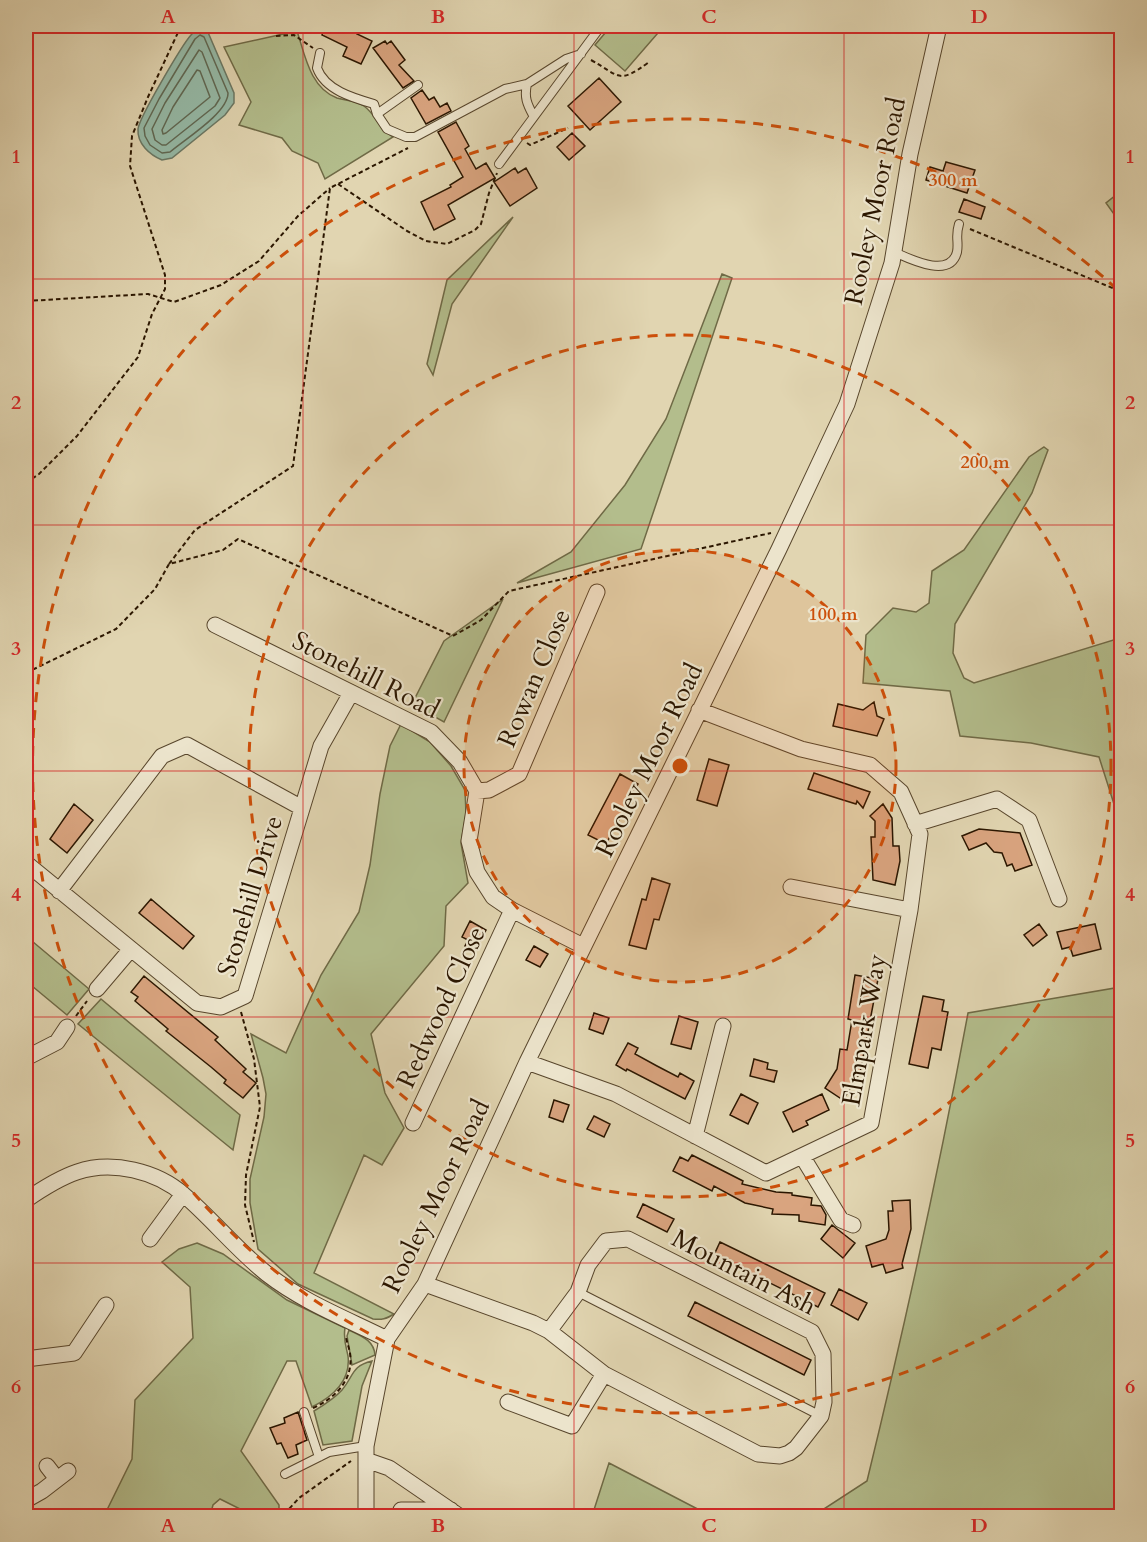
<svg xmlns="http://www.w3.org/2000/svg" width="1147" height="1542" viewBox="0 0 1147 1542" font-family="Cardo,serif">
<rect width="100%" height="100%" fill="#e1d5b1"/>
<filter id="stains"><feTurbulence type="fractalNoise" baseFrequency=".00333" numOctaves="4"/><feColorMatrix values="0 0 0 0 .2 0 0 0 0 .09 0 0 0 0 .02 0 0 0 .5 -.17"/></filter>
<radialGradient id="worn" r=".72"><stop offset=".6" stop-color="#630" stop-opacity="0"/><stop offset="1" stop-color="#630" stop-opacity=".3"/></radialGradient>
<path fill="#b3bd8c" stroke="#6f6a46" stroke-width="1.5" d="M611,26H664L625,71L595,45Z
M297,31C305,55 310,88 337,98C346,101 356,100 364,106C376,115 380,129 393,137L325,179L318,163L292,151L282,138L239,125L251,102L224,47Z
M1121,191V224L1106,203Z
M513,217L452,304L433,375L427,364L447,280Z
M722,274L732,278L641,549L517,583L571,552L625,485L666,419Z
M1044,447L1048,450L1032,493L955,624L953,653L964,678L974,683L1117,639L1121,623V826L1099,757L1031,743L960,736L950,691L863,683L866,635L893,608L916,612L929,603L932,571L964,550L1029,457Z
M503,599L444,722L412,704L444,641Z
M401,724L430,742L451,766L465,790L466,814L461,843L468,883L446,906L444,946L371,1034L385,1093L404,1128L382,1165L364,1155L314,1273L394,1314C386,1319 382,1320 373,1319L298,1284L258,1249L250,1203V1179L264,1117L266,1094L263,1078L251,1034L286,1053L321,975L359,912L370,865L380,794L390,746Z
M26,936L89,989L67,1015L26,981Z
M1121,987V1507L1111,1516H813L867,1481C905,1325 939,1170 968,1013Z
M101,999L240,1115L233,1150L78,1024Z
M197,1243L223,1254L287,1300L345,1328C343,1339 346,1346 348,1356C351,1381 332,1397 312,1407L296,1361H287L241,1451L279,1505V1516L269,1514L254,1516L220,1499L213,1505L210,1516H104L132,1459L135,1400L193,1338L190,1287L162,1262L179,1249Z
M349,1330C361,1336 374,1340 375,1355L352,1365L347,1336Z
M372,1361L362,1386L352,1441L323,1445L314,1411C324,1405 334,1399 342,1390C354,1376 351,1366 372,1361Z
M609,1463L711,1516H592Z"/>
<path fill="#95b9a6" stroke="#6b7864" stroke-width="1.5" d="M203,27L207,30L234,93V103L225,115L172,158L162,160C150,155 137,144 138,129C139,118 182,45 191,35C194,31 199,29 203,27Z"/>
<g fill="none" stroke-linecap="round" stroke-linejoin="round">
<path stroke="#606853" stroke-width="1.5" d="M200,35L204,37L228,93C228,113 185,139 170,152L162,153L150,145L145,136L144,128L159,99L195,39Z
M199,50L202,52L220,98L215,106L166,145H162L155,140L152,129L165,103Z
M197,70L200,71L210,97L166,133L163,134L162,130L173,107Z"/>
</g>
<path fill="#d9a47f" stroke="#2b1600" stroke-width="1.5" d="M326,26H348L359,31L357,34L372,41L361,64L343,56L347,47L322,35Z
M385,41L387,44L391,41L405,60L399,65L414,81L403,88L373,48Z
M599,78L621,102L590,130L568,106Z
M422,90L429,100L434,97L440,107L447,103L451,111L426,124L411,98Z
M456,122L469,146L465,149L476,169L486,163L495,178L448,205L455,219L434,230L421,202L451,187L450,185L463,177L438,132Z
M572,133L585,146L569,160L557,147Z
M946,162L975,170L967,193L926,180L930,167L943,171Z
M515,168L518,173L526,168L537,188L510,206L494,182Z
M964,199L985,207L981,219L959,212Z
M874,702L877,716L884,719L877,736L833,726L838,704L863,710Z
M709,759L729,765L717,806L697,800Z
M814,773L870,792L863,808L857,801L856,804L808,789Z
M620,774L638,784L606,844L588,835Z
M74,804L93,820L67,853L50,839Z
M883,804L892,818L893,846H899L900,861L895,885L873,880L871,837H875V821L870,816Z
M979,829L1020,833L1032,865L1015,871L1012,864L1007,866L1002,853L994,852L986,843L969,850L962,836Z
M652,878L670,884L659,920L654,919L646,949L629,945L642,899L646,900Z
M151,899L194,936L183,949L139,913Z
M470,921L486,930L475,951L465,946L468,940L462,937Z
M1039,924L1047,935L1033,946L1024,935Z
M1095,924L1101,949L1073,956L1070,947L1062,949L1057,932Z
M534,946L548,954L540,967L526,960Z
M855,975L878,979L860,1073L843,1100L825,1088L837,1069L840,1049L847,1050L852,1020L848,1019Z
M144,976L218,1037L215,1040L246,1069L243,1072L256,1083L243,1098L224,1083L226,1080L211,1067L166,1031L168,1029L135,1001L138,997L131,992Z
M923,996L944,1000L942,1011L948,1012L941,1050L932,1048L928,1068L909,1064Z
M594,1013L609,1018L603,1034L589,1029Z
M679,1016L698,1022L691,1049L671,1044Z
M628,1043L638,1048L635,1054L657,1066L678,1077L680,1073L694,1081L685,1099L627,1069L626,1071L616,1065Z
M754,1059L768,1063L767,1069L777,1071L774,1082L750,1076Z
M741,1094L758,1103L748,1124L730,1115Z
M822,1094L829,1110L806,1121L808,1125L793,1132L783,1112Z
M554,1100L569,1105L563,1122L549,1117Z
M594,1116L610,1124L604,1137L587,1129Z
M692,1155L743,1181L742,1184L776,1192L792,1193V1195L812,1198L811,1205L821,1206L826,1215L825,1225L799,1221V1215L772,1214L773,1209L745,1203L714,1186L712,1191L673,1171L680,1157L688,1161Z
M910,1200L911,1229L902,1264L903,1268L886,1273L883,1264L872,1267L866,1246L886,1239L889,1230L888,1211H893L892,1201Z
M643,1204L674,1219L667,1232L637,1217Z
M832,1225L855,1243L843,1258L821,1239Z
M720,1242L825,1293L818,1307L714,1255Z
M839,1289L867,1303L858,1320L831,1305Z
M695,1302L811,1360L804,1375L688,1316Z
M298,1412L307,1440L296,1445L298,1454L288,1458L281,1443L277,1444L270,1428L285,1423L284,1418Z"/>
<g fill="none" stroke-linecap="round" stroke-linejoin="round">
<defs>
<path id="lane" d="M320,53L317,68C325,90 353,98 374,104L377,114L387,129L406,137H415L505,89L527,84L566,59L581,54
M527,84C524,97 527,104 533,115
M377,114L418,85
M499,164L601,26
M894,252C908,258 950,280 957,252C959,241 955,237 959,224
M578,1292L821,1416
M304,1412L319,1457
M285,1474L329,1452L366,1446"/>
<path id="street" d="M215,625L431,732L460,762L477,791L469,841L477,872L493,897L512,910L583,946
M477,791L489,790L519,774L597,592
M915,824L997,799L1029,820L1059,899
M26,863L197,1003L221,1007L245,996L321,746L351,693
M791,887L910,910
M59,891L162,756L187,745L302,808
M97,989L131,949
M26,1058L57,1042L67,1027
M527,1062L616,1094L766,1173L871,1123L910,910L920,834L901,792L870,765L801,749L699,710
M413,1123L512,910
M695,1136L723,1026
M802,1156L841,1220L853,1225
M26,1200C42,1189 59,1178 77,1172C112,1160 157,1171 184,1195C213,1220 237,1250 267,1274C303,1302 347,1319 387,1339
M150,1239L183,1194
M425,1284L533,1323L549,1331L604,1374L758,1454L780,1456L789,1453L796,1448L821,1416L824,1402L823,1354L812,1332L628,1239L606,1241L588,1265L578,1292L549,1331
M26,1359L74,1353L106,1305
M508,1402L572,1426L604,1374
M366,1460L389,1468L459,1516
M47,1466L57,1479
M26,1500L42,1491L68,1471
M401,1510H451
M366,1516V1446L387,1339L425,1284L527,1062L779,549L847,404L892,263L910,154L939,26"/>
</defs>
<use href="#lane" stroke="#58462c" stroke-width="10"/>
<use href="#street" stroke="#58462c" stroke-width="17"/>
<path stroke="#2b1600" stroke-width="2" stroke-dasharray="4.5 3" stroke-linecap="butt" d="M276,36L294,35L313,48
M591,60C620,76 618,85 649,62
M527,143L530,145L568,128
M338,184L407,231L426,241L447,244L475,230L481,224L489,193L497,173
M970,229L1122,292
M26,301L148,294L174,302L221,285L259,261L298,216L330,188
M26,483L39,474L77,436L138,357L152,314L165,289V275L130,166L132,136L148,97L181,26
M169,564L195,530L293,466L330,188L408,148
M26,673L116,629L155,589L169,564L223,550L238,539L453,636L481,620L509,591L771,533
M241,1012L254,1059L260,1107L246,1175L245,1205L254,1242
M76,1016L87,1001
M313,1408C336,1398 354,1379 350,1353C349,1347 346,1341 346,1335
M290,1516L289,1509L299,1498L351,1461"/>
<use href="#lane" stroke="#ece4cc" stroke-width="8"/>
<use href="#street" stroke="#ece4cc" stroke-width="15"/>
</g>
<path fill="none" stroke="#d62828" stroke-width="1.5" stroke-opacity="0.55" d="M303,26V1516M574,26V1516M844,26V1516M26,279H1122M26,525H1122M26,771H1122M26,1017H1122M26,1263H1122"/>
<circle cx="680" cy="766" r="216" fill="#cc4f0a" fill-opacity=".12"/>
<g fill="none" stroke="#cc4f0a" stroke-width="3" stroke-dasharray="10 8">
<circle cx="680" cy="766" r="216"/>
<circle cx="680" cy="766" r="431"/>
<path d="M1121 1239A647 647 0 1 1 1121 293"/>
</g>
<g text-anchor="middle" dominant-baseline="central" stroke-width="4.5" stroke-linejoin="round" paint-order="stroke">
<g font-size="26" fill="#2b1600" stroke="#ece4cc">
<text transform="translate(875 201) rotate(-78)">Rooley Moor Road</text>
<text transform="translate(366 675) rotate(27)">Stonehill Road</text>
<text transform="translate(534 678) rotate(-67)">Rowan Close</text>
<text transform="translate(649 760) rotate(-64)">Rooley Moor Road</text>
<text transform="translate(250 896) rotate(-73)">Stonehill Drive</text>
<text transform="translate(441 1007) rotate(-65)">Redwood Close</text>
<text transform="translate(864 1030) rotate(-80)">Elmpark Way</text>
<text transform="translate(436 1196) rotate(-64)">Rooley Moor Road</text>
<text transform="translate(744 1272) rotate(27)">Mountain Ash</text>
</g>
</g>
<circle cx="680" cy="766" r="9" fill="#cc4f0a" stroke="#ece4cc" stroke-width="3"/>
<g font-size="18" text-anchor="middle" font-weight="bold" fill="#cc4f0a" stroke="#ece4cc" stroke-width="4.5" stroke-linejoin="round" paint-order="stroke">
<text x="953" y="186">300 m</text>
<text x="985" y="468">200 m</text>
<text x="833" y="620">100 m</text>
</g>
<rect width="1147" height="1542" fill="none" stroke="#e1d5b1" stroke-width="66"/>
<rect x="33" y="33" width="1081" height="1476" fill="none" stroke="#d62828" stroke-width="2"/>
<g font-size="20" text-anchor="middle" font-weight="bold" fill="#d62828">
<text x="168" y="23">A</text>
<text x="438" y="23">B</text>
<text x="709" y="23">C</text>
<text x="979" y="23">D</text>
<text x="16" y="163">1</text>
<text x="1130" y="163">1</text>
<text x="16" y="409">2</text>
<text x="1130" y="409">2</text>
<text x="16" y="655">3</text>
<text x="1130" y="655">3</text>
<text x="16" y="901">4</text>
<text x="1130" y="901">4</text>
<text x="16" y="1147">5</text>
<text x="1130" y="1147">5</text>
<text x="16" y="1393">6</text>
<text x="1130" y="1393">6</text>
<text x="168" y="1532">A</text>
<text x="438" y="1532">B</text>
<text x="709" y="1532">C</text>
<text x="979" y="1532">D</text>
</g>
<rect width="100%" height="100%" filter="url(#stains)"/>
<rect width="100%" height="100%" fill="url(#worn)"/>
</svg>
